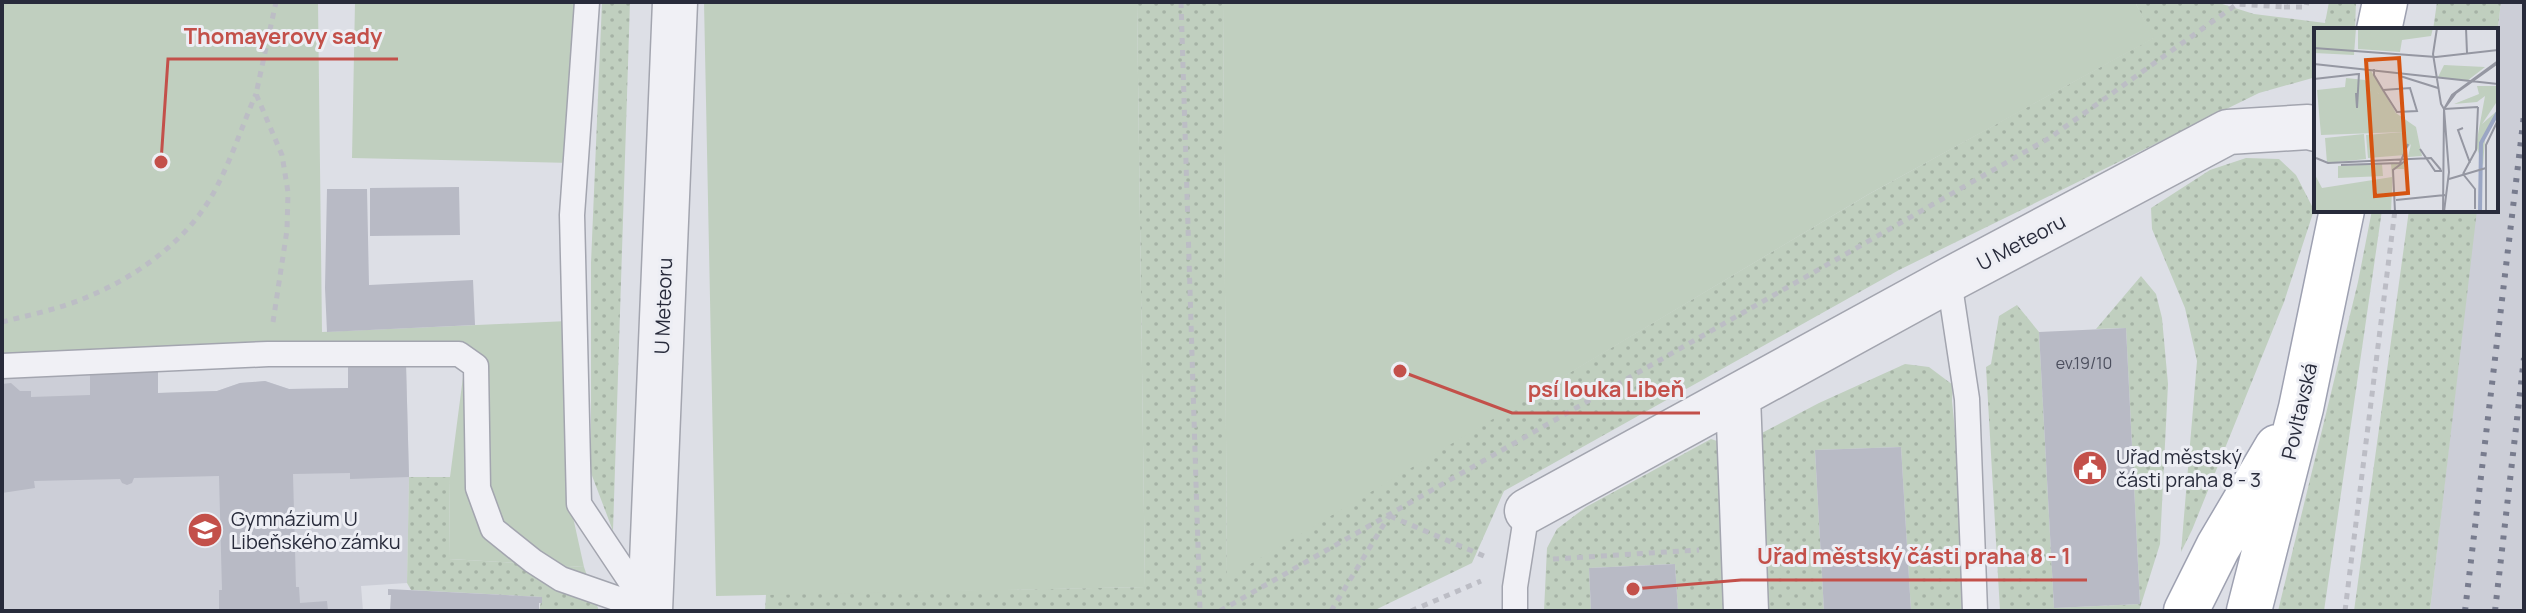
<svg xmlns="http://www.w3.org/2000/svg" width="2526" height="613" viewBox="0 0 2526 613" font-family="Manrope,sans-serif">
<defs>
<pattern id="grass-dots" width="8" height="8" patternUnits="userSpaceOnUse" patternTransform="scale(2)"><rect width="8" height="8" fill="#c0cfbf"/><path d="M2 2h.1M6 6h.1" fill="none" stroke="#a5b2a5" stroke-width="1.8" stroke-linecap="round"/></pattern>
</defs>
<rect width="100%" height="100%" fill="#dddfe6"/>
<path fill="#ccced7" d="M2501,2H2524V611H2430L2476,210H2496V42Z
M406,364L409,477L407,583L361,586L363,611H2V377L158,371V393L217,391L240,383L265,381L289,389L348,388V366Z"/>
<path fill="url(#grass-dots)" d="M602,2H630L613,531L591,473V263Z
M1137,2H1223L1227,577L1869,194L2153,38L2135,2L2219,3L2254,14L2325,23L2329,2H2356L2355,30H2316V77L2259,93L1899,270L1504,491L1472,563L1373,611H765L766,594L1145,587Z
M2437,2H2501L2496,43V30H2433Z
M2246,158L2279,159L2296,175L2314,210L2284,302L2192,530L2181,552L2197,361L2185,308L2152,229L2151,208L2210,170Z
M2372,210H2382L2324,611H2278L2358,282Z
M2409,210H2477L2430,611H2354Z
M2141,276L2156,294L2162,318L2168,384L2160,544L2139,611H2000L1986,367L1991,364L1999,316L2017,305L2039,332L2054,608L2140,604L2126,328L2096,329Z
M1905,364L1929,367L1953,385L1952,401L1957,449L1966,611H1911L1901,447L1815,450L1824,611H1768L1758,435L1819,403Z
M1711,439L1723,443L1731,611H1678L1675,564L1589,568L1591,611H1544L1547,548L1557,529L1586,507Z
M409,477H450L449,559L584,567L599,611H539L542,597L411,590L407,583Z"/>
<path fill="#c0cfbf" d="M2,2H318L322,332L568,321L571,508L584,567L449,559L450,477L466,354L2,357Z
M355,2H576L572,163L352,158Z
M704,2H1137L1145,587L716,596Z
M1223,2H2135L2154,38L1869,194L1227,578Z"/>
<path fill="#b8bac5" d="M459,187L460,235L370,236V188Z
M327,189H367L369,285L473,280L475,325L327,332L325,288Z
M2126,328L2140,604L2054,608L2039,332Z
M406,364L409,477L350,479V473L293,474L296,587H299L300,603L327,601L328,611H219V590H222L219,476L134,478L132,483L127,485L122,483L120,479L34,481L35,488L2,493V384L11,383L20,391H31V397L90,395V374L158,371V393L217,391L240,383L265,381L289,389L348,388V366Z
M1901,447L1911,611H1824L1815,450Z
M1675,564L1678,611H1591L1589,568Z
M388,589L542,597V603H539V611H390L391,595H388Z"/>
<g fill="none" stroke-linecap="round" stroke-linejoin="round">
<defs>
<path id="lane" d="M587,2L572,215L579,504L647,606
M1949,280L1967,399L1975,611
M2,366L268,354H459L476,366L478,488L493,529L533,561L561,579L650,610
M1515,611V587L1527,511"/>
<path id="street" d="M1738,396L1746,611
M1527,511L1949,280L2228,132L2308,127L2316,129
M650,611L675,2"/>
<path id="primary" d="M2379,30L2385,2
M2186,611L2218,547L2277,447
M2249,611L2301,408L2342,210"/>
</defs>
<use href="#lane" stroke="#a3a5af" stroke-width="27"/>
<use href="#street" stroke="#a3a5af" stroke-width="47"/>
<use href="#primary" stroke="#9ea1b1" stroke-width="47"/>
<path stroke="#bcbdc5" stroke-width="5" stroke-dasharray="6 6" stroke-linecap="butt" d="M1181,2L1200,611
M2284,7H2306L2307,2
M2,322C29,315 59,309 85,298C129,280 174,250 202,211C225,180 240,130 256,94
M273,322L287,230L288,192L282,155L256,94L276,2
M1390,516L1484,556
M1553,559L1699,550
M1220,611L2051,137L2237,4L2284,7L2286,2
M1331,611L1389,516
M1411,611L1481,581
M2345,611L2395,210"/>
<use href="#lane" stroke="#f0f0f5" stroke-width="24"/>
<use href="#street" stroke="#f0f0f5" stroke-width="44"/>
<use href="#primary" stroke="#fff" stroke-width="44"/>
<path stroke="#787c8e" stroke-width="6" stroke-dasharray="4 8" stroke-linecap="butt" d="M2465,611L2524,115
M2495,611L2524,358"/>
</g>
<defs>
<symbol id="civic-disc" viewBox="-11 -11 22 22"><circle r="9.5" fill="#c3504a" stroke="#edeef4"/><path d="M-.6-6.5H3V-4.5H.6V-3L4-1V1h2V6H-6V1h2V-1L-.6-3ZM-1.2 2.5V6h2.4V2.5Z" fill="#fff"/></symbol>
<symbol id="school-disc" viewBox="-11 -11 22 22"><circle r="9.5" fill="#c3504a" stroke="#edeef4"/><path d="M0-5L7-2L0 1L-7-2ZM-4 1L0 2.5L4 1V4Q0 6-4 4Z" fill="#fff"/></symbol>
</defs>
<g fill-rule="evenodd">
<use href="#civic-disc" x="2070" y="448" width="40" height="40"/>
<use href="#school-disc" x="185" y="510" width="40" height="40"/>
</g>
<g text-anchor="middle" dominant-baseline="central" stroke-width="6" stroke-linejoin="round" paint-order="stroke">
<g font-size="16" fill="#4c4f5e">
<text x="2084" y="363">ev.19/10</text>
</g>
<g font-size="20" fill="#282b3b" stroke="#edeef4">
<text transform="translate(2021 242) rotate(-28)">U Meteoru</text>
<text transform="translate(663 306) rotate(-88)">U Meteoru</text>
<text transform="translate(2299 411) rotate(-77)">Povltavská</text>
</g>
<g font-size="20" fill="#282b3b" stroke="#edeef4" text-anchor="start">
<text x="2116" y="456">Uřad městský<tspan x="2116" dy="23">části praha 8 - 3</tspan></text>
<text x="231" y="518">Gymnázium U<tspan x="231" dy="23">Libeňského zámku</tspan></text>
</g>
</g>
<g transform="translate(2314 28)">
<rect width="184" height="184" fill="#dddfe6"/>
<path d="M0,0H42L40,27L0,25ZM56,41L82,85L102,99L108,128L94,129L97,116L90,124L88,104L7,107L3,62L31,59L32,50L51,52V100L65,66L53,53Z" fill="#c0cfbf"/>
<path d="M163,58H184V72L168,96L184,82L171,110L169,138L162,117L171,68L163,74L140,76L165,66Z" fill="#c0cfbf"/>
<path d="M44,0H119L117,8L88,12L86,24L44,21ZM130,37L171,39L153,53L124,49ZM55,52L65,66L88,99L50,100L49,54ZM89,104L91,127L54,130L52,107ZM50,106L52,131L13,135L11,110ZM90,134V141H79L77,184H0V145L8,160L78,149L77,136ZM68,136L69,148L24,150V138Z" fill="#c0cfbf"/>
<path fill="none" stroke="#9ba6c4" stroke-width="4" d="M166,184L167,115L184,84"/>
<path fill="none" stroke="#9597a2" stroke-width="2" d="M123,0L119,26L127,76L130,81L164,79M152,0L153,25M0,20L122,29L184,22M0,36L184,56M60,41V47L69,62L83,84L103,83L96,60L69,62M86,48L124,60M0,51L44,46M42,65L43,80L45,45M149,100L144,102L156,135M106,121L121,143H128M2,130L14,135L117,130L127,142M27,137L86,135L94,116M149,146L162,122L164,79M149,146L161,161V181M135,151L172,140M82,172L131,167M81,184L79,142L91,133M129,184L130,81L142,65L184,35M130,184L135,144L130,81L138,67L184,33M172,184V117L184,92"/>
<path fill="#d55411" fill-opacity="0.15" stroke="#d55411" stroke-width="4" d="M85,30L94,165L61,168L52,32Z"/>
<rect width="184" height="184" fill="none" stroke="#282b3b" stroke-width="4"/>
</g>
<path fill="none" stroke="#c3504a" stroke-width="3" d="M161 162L168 59H398M1400 371L1512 413H1700M1633 589L1741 580H2087"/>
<g fill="#c3504a" stroke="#edeef4" stroke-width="3">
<circle cx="161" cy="162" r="8"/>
<circle cx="1400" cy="371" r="8"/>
<circle cx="1633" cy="589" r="8"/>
</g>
<g font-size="22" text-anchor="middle" font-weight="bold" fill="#c3504a" stroke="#edeef4" stroke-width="6" stroke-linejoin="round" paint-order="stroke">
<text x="283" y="44">Thomayerovy sady</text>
<text x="1606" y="397">psí louka Libeň</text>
<text x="1914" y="564">Uřad městský části praha 8 - 1</text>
</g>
<rect width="2526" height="613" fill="none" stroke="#282b3b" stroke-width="8"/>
</svg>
